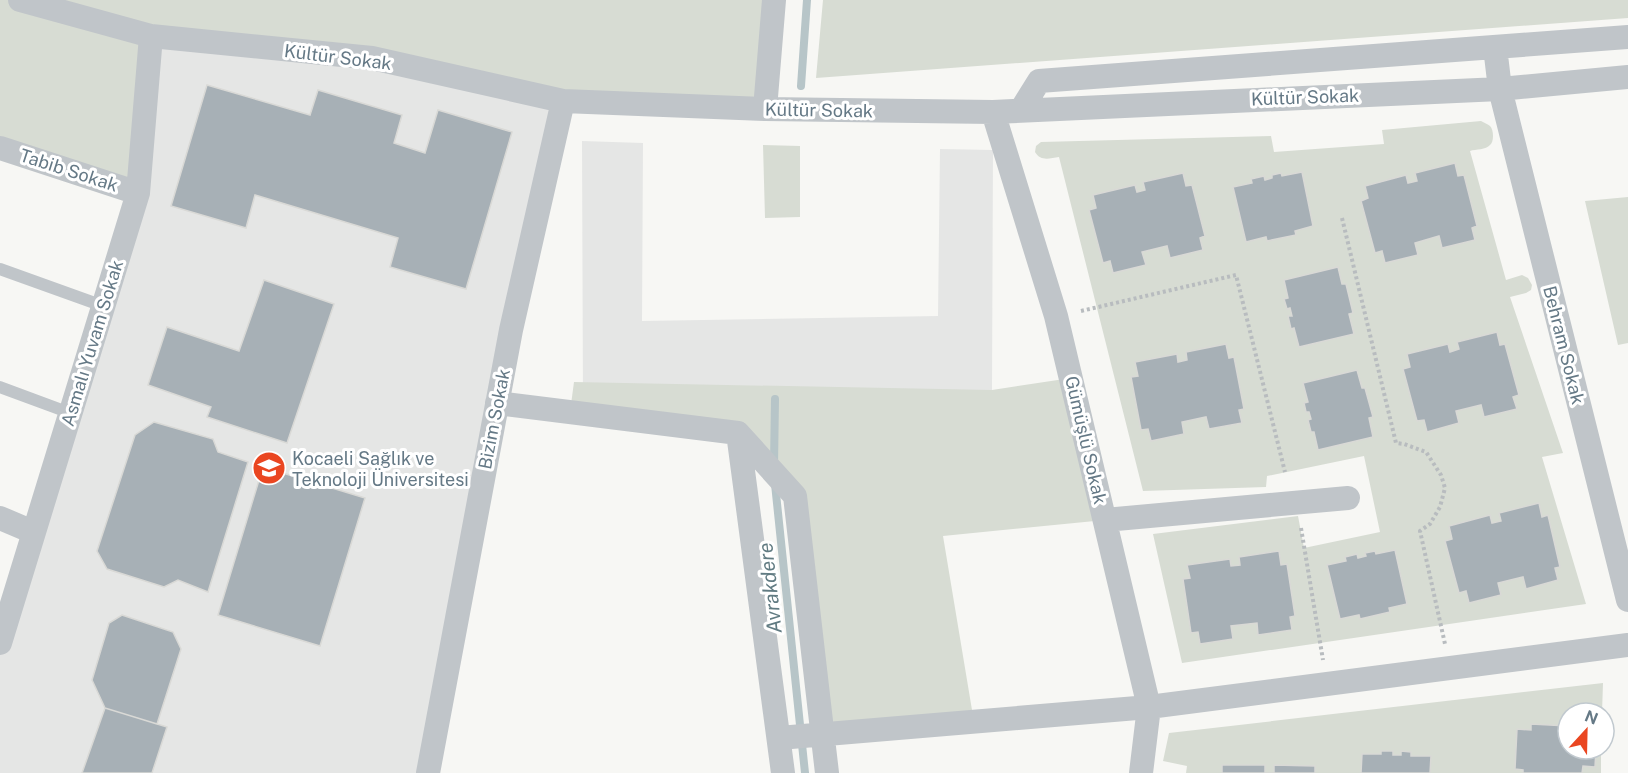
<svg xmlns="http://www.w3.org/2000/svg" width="1628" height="773" viewBox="0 0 1628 773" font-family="'Public Sans',sans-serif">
<rect width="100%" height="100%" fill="#f7f7f4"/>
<path fill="#e5e6e5" d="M151,36L372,58L563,101L428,773H0V643L138,193Z
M582,141L643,143L642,321L938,316L940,149L993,150L992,390L583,407Z"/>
<path fill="#d7dcd3" d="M0,0H774L765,109L563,101L372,58L151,36L138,193L0,148Z
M823,0H1628V18L816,78Z
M1481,121C1484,123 1488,124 1490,126C1494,130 1494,142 1490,145C1486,150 1476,149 1470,151L1506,280L1522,275L1528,278L1532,285L1531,290L1526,293L1510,297L1563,453L1542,457L1586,604L1182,663L1153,534L1298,516L1304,548L1380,532L1364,456L1267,476L1266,487L1143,491L1059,157C1050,158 1041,162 1035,152L1036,146L1041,142L1271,136L1274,152L1384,144L1382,130Z
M763,145L800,146V217L765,218Z
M1628,197V343L1618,345L1585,201Z
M1071,378L1105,520L943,536L974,722L823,735L795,496L738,433L570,412L574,382L992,390Z
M1603,683L1602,713H1568V749H1601V773H1186L1187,766L1163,761L1169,733Z"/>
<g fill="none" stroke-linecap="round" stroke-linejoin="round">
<path stroke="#b7c5c8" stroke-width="8" d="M801,86L807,0
M774,465L775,399
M775,484L805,773"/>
</g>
<path fill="#a7b0b6" stroke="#d9d9d6" stroke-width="1.5" d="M207,85L310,115L318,90L402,115L394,143L425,153L438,110L512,132L466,289L390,267L398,238L255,195L246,228L171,206Z
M1455,163L1458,176L1464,175L1477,226L1472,228L1475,240L1442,248L1439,236L1415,243L1418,255L1385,263L1382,251L1375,253L1361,201L1368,198L1365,186L1406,175L1408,183L1417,181L1415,173Z
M1302,172L1313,226L1295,231L1296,235L1267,241L1266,237L1246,242L1233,187L1252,183L1251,179L1264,176L1265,180L1272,178V175L1281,173L1282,176Z
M1183,173L1186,186L1192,185L1205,236L1200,238L1203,250L1170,258L1167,246L1142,252L1146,265L1113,273L1110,261L1103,263L1089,210L1096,208L1093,195L1135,185L1137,192L1145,190L1143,182Z
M1338,267L1342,284H1346L1353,313L1349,314L1354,334L1299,347L1294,328L1291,329L1288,316H1292L1290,308L1287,309L1284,299L1288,298L1284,280Z
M264,280L334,304L287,443L207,417L211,407L148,385L167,327L239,351Z
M1497,332L1500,345L1505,344L1519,395L1513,397L1517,409L1484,417L1481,405L1456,411L1459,423L1427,432L1424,420L1417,421L1403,369L1410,367L1407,354L1448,344L1450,352L1459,349L1457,342Z
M1226,344L1229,358L1234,357L1244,409L1239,410L1242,423L1209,429L1206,417L1182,422L1184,434L1151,441L1148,429L1141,430L1131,377L1138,376L1135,362L1177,354L1178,362L1187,360L1186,352Z
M1357,370L1362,388H1365L1373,417L1369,418L1373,437L1318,450L1314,432H1311L1308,420L1311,419L1309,412H1306L1304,403L1308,402L1303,383Z
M154,422L213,439L218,452L248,462L208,592L178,580L164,587L107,569L97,551L135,435Z
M263,467L365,498L320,646L218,615Z
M1539,503L1542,517L1548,515L1560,567L1555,568L1558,580L1526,589L1523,577L1498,583L1501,595L1469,603L1466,591L1459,593L1445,541L1452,539L1449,526L1490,515L1492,523L1501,521L1499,513Z
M1395,550L1407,604L1389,608L1390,612L1360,619L1359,615L1340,619L1327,565L1346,561L1345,557L1357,554L1358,558L1366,556L1365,553L1375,551L1376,554Z
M1279,551L1281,565L1287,564L1295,616L1290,617L1292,630L1258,635L1257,623L1231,626L1233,639L1200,644L1198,632L1191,633L1183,579L1190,578L1187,565L1230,559L1231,566L1240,565L1239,557Z
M122,615L173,632L181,649L157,724L105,708L92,680L109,623Z
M105,708L167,727L152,773H82Z
M1531,724L1568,726V749H1596L1595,767L1583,766L1582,773H1523V770L1515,769L1517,729L1531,730Z
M1381,751H1393V755H1401V751L1411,752V756H1431L1430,773H1361L1362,754H1381Z
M1222,765H1265V773H1274V765L1315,766V773H1222Z"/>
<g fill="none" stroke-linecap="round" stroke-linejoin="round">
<path stroke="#b8bcbf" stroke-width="4" stroke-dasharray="3 3" stroke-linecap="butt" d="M1342,218L1396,443L1404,444L1426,452L1441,475L1445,488L1440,507L1430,524L1420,531L1445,644
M1081,311L1236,275L1285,472
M1301,528L1323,660"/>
<path stroke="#c0c5c9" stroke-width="12" d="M0,269L103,306
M0,387L70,413"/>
<path stroke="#c0c5c9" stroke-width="24" d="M20,0L151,36L372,58L563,101L765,109L993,112L1500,89L1628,77
M1495,47L1500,89L1628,600
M765,109L774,0
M1021,110L1039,81L1628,37
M993,112L1056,316L1149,707L1141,773
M0,148L138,193
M497,403L738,433L783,773
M738,433L795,496L827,773
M0,518L33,532
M1105,520L1348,498
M0,643L138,193L151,36
M779,738L1149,707L1628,645
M428,773L511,330L563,101"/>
</g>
<defs>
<symbol id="university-disc" viewBox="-11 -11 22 22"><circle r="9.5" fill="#ea4621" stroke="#fff"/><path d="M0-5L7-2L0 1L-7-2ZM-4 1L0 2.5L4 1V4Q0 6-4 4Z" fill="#fff"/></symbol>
</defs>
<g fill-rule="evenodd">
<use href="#university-disc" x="250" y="449" width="38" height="38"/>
</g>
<g text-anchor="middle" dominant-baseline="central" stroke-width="6" stroke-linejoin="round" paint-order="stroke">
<g font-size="18" fill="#657986" stroke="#fff">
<text transform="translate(338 57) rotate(7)">Kültür Sokak</text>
<text transform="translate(1305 97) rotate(-2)">Kültür Sokak</text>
<text transform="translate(819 110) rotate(1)">Kültür Sokak</text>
<text transform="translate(69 170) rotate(18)">Tabib Sokak</text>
<text transform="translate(92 343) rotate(-73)">Asmalı Yuvam Sokak</text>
<text transform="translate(1564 345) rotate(76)">Behram Sokak</text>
<text transform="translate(494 419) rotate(-79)">Bizim Sokak</text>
<text transform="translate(1086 440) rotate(77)">Gümüşlü Sokak</text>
</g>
<g font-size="18" fill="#657986" stroke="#fff" text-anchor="start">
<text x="292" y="458">Kocaeli Sağlık ve<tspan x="292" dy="21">Teknoloji Üniversitesi</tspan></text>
</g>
<g font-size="20" font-style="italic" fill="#617b82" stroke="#fff">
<text transform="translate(770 588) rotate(-96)">Avrakdere</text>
</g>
</g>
<g transform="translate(1586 731) rotate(22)"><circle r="28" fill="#ffffff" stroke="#c1c9cf" stroke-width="1.5"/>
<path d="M0-4.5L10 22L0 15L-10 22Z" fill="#ea4621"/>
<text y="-9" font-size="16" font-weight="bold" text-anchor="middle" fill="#657986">N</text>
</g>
</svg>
